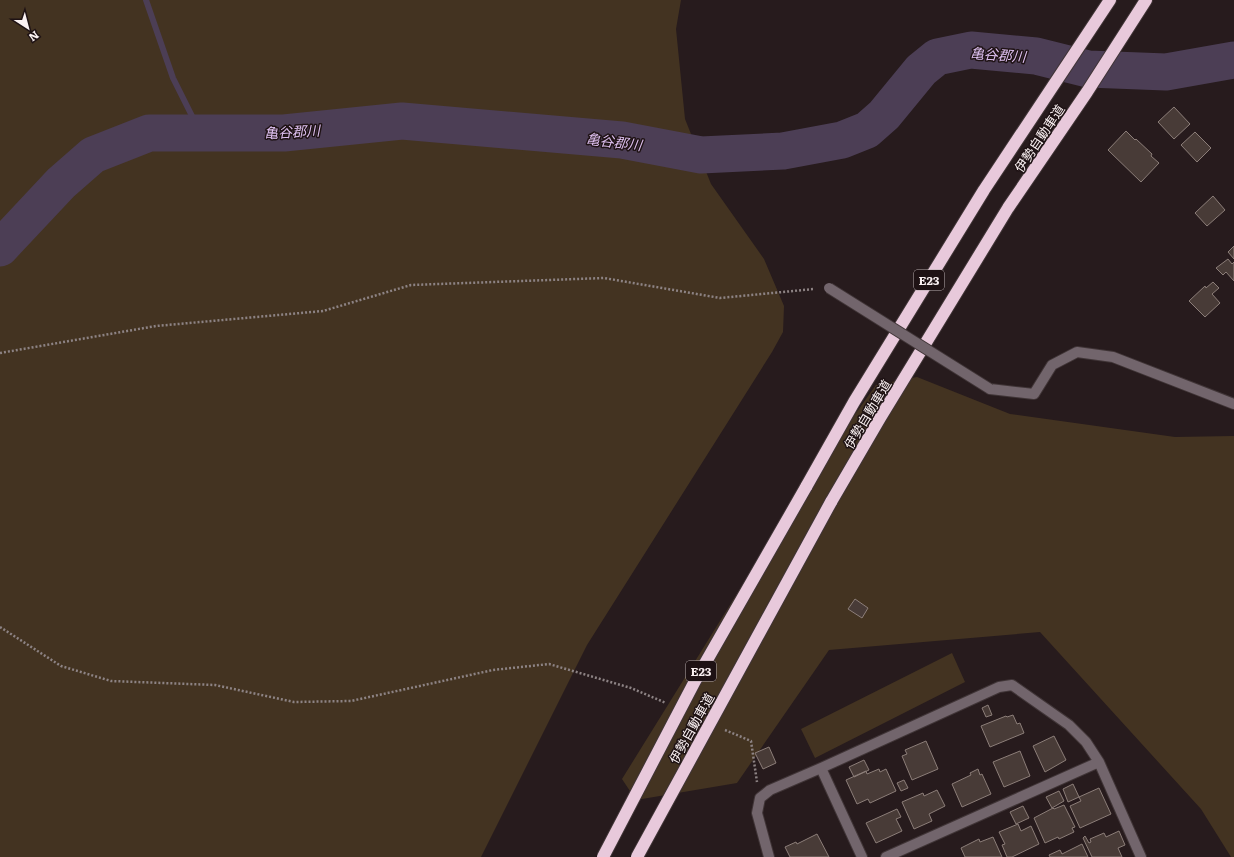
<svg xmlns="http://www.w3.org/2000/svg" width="1234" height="857" viewBox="0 0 1234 857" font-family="Literata,'Noto Sans JP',serif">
<rect width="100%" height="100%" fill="#271b1d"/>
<path fill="#433321" d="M0,0H681L676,29L685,119L711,184L764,259L784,306L783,332L772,352L587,645L481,857H0Z
M917,377L1010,414L1175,437L1234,436V857H1231L1201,809L1040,632L829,650L737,783L636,800L622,779L803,487L876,385Z
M952,653L965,682L815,758L801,729Z"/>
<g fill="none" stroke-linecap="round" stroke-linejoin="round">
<path stroke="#4c3e55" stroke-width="6" d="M146,0L173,78L200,132"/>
<path stroke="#4c3e55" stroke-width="37" d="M0,248L61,183L93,155L149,133H284L402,121L622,140L701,155L783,151L842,140L867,130L884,115L921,70L937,57L971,50L1036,56L1088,69L1166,72L1234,60"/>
</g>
<path fill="#483b37" stroke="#8c7e79" d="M1174,107L1190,124L1174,139L1158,122Z
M1126,131L1135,140L1136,139L1152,154L1151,156L1159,163L1141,182L1108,150Z
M1195,132L1211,148L1197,162L1181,145Z
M1213,196L1225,210L1207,226L1195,213Z
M1234,246V259L1228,252Z
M1228,259L1232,264L1234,262V281L1226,272L1223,275L1216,268Z
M1213,282L1219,288L1212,294L1220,303L1205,317L1189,301L1205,286L1206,288Z
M855,599L868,608L862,618L848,609Z
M988,705L992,715L986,717L982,708Z
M1013,715L1017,724L1020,723L1024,733L990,747L981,726L1006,716L1007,717Z
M1054,736L1066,760L1045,772L1033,746Z
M926,741L938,769L912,780L902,756L907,754L905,750Z
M769,747L776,763L763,769L755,753Z
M1020,751L1030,776L1004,787L993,762Z
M864,760L869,770L854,777L849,767Z
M879,769L880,772L886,769L896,791L870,803L868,799L857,804L846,780L866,771L867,774Z
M978,769L980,775L982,774L991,794L962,807L952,784L971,775L970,773Z
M904,780L908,788L901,791L897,783Z
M1073,784L1079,797L1068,802L1063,789Z
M1099,788L1111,814L1080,828L1070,806L1081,801L1079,797Z
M937,790L945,806L929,814L932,821L914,829L902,802L923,793L924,796Z
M1059,791L1064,801L1052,808L1046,797Z
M1064,805L1075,827L1072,828L1074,832L1059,839L1058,837L1045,843L1034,818L1053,808L1054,809Z
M1023,806L1029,818L1016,824L1010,812Z
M897,809L901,817L896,819L902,831L876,843L866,823Z
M1018,824L1021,831L1031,826L1039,844L1012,857H1007L1002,845L1005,844L999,832Z
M1119,831L1125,845L1118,848L1122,857H1092L1083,838L1085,836L1089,843L1091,842L1090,839L1104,833L1106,837Z
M817,834L829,857H790L785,847L796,842L797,844Z
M993,837L1002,857H965L961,848L979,839L980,842Z
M1082,844L1088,857H1050L1049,855L1060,850L1062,854Z"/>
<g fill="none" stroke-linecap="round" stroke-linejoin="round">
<defs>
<path id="minor" d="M990,389L1034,394L1052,365L1077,352L1113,357L1234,404
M821,768L862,857
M769,857L757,813L760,798L770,790L821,768L999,687L1012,685L1069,725L1086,742L1099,762L1141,857
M886,857L1099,762"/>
<path id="highway" d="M806,487L854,402L984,190L1110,0
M831,502L880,418L1008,208L1087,92L1146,0"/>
</defs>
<use href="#minor" stroke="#403537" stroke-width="12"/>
<use href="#highway" stroke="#403537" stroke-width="14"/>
<path stroke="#8d8384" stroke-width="2.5" stroke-dasharray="2 2" stroke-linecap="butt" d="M0,353L156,326L323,311L411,285L604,278L720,298L814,289
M0,627L61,666L111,681L215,685L294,702L351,701L493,670L549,664L631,688L666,703
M725,730L751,741L757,782"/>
<use href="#minor" stroke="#72656c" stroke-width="10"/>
<use href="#highway" stroke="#e8c9db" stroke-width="12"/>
<defs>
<path id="minor-bridge" d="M829,288L990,389"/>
<path id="highway-bridge" d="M603,857L695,681L806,487
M637,857L831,502"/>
</defs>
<use href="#minor-bridge" stroke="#403537" stroke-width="12" stroke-linecap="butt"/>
<use href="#highway-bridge" stroke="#403537" stroke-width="14" stroke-linecap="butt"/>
<use href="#minor-bridge" stroke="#72656c" stroke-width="10"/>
<use href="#highway-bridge" stroke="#e8c9db" stroke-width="12"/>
</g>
<g text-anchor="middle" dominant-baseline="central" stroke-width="3" stroke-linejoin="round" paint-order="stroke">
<g fill="#1e1214" stroke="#b8aeaf" stroke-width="1">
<rect x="914" y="270" width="30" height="20" rx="3"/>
<rect x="686" y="661" width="30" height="20" rx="3"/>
</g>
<g font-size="12" font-weight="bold" fill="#faf1f2">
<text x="929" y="280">E23</text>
<text x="701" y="671">E23</text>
</g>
<g font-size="13" fill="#faf1f2" stroke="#1e1214">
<text transform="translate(1039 138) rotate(-56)">伊勢自動車道</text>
<text transform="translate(867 414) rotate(-59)">伊勢自動車道</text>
<text transform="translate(691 728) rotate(-61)">伊勢自動車道</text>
</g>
<g font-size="14" font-style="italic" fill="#ddbfef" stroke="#1e1214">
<text transform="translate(998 54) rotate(4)">亀谷郡川</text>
<text transform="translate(292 131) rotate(-3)">亀谷郡川</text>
<text transform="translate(614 141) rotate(7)">亀谷郡川</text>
</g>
</g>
<g transform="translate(28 28) rotate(144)" stroke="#1e1214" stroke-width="3" paint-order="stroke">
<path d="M0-3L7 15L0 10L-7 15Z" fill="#faf1f2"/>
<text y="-6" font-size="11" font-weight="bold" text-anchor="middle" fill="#faf1f2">N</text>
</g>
</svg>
